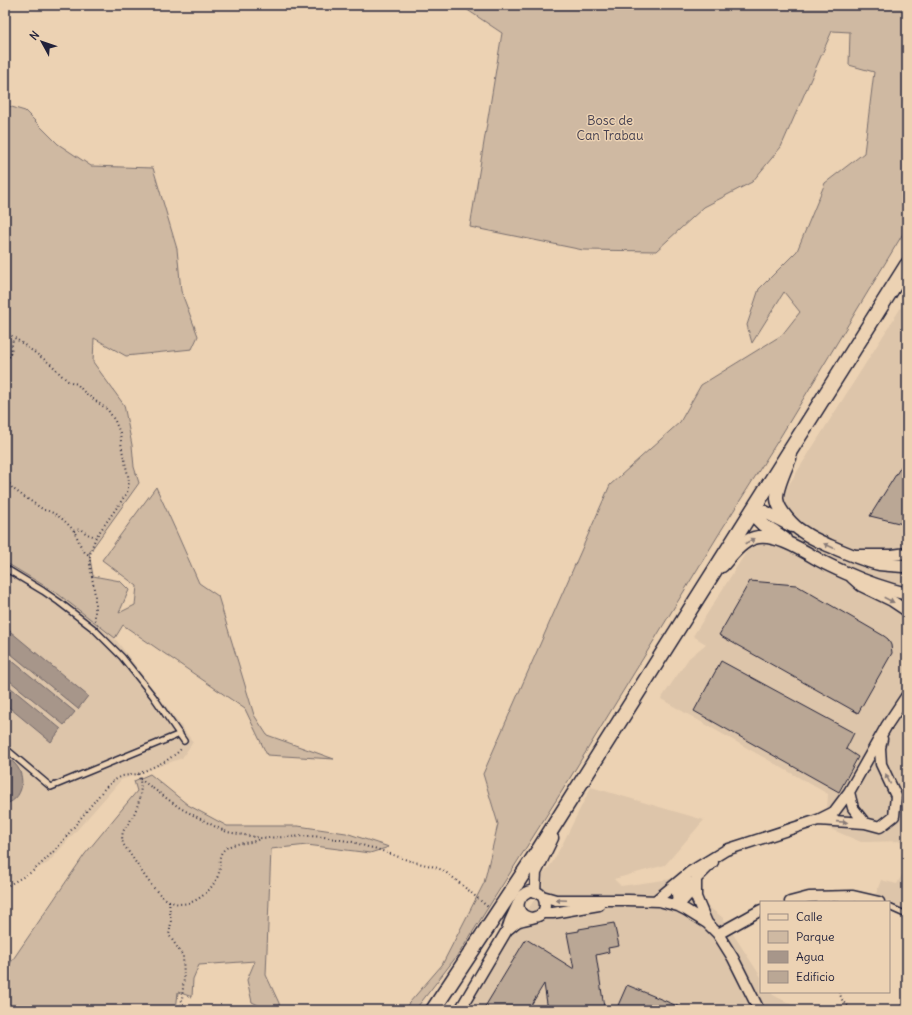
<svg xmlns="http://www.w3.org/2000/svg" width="912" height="1015" viewBox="0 0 912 1015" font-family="Delius,sans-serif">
<rect width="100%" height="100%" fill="#ecd2b3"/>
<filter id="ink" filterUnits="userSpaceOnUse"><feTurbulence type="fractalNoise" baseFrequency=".025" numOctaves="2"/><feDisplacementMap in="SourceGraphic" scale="8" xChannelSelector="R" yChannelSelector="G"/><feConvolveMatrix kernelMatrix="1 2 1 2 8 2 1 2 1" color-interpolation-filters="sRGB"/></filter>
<g filter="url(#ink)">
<path fill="#ddc5aa" d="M907,298V841L861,842L826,827L828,794L661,699L689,658L706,644L693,636Z
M5,562L58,594L105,630L117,641L193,742L182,758L121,780L48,863L5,885Z
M591,787L704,820L665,865L614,879L621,886L671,879L722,917L761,977V992H771L773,995L802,1010H467L514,930L543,887V874L552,863L563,843Z
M907,872V918L889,910V902H873L881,880L897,884L903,873Z"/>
<path fill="#cfb9a2" stroke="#786e6e" d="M460,5H907V227L779,439L722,529L562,791L460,952L415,1010H403L442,965L484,883L498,824L483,774L610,485L680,422L701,385L782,335L800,312L784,292L752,343L747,325L759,289L797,251L825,183L864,153L874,72L849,65L850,32L832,31L781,147L752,182L704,207L656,251L583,250L470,227L502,33Z
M5,105L25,111L58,144L91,166L153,168L177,249L181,291L198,336L192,349L126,356L94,338L93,362L124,405L132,445L134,467L139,483L89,553L93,576L120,581L129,590L119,613L135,605L137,586L102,560L156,487L176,531L199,583L218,596L254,715L267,735L334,759L267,755L245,709L123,625L115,638L58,594L5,562Z
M150,774L188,805L227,826H298L346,833L389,847L370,853L307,845L271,849L266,975L279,1003L280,1010H268L252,1002L247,980L255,961L199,965L193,979L192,997L178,992L176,1010H5V971L85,854L137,791L134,781Z"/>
<path fill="#a7968a" stroke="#72686a" d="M5,627L88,696L78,709L5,649Z
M5,655L75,712L64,725L5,677Z
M5,683L61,729L51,742L5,704Z
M5,758C27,764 28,799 5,804Z"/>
<path fill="#baa795" stroke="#22223b" d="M907,457V523L903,524L870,516Z
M750,581L796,585L884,636L888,639L891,645L892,653L858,713L719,635Z
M721,661L854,733L846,749L858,757L839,792L694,711Z
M614,923L619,946L608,948L609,952L596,955L604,1007L589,1010H548L544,984L528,1010H483L526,939L574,969L567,933L579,931V929Z
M627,985L687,1010H616Z"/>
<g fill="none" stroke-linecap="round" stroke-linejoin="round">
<defs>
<path id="service" d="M5,568L43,591L59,602L94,629L122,657L153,696L184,741
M5,748L51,787L180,734
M889,907L907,915"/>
<path id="minor" d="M855,555H892L907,553
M852,578L861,586L892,601L907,611
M849,792L853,808L865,823L880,827L894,816L896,796L881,764L880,748L882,739
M818,820L865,823
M535,892L536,873L553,838
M542,896L556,900H628L659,901L678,906L686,910L707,923L718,934L733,958L759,1010
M655,901L690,872L726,850L818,820L834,812L849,792L887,725L907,695
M790,902L809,897L853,896L879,902
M678,906L677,893L686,879
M678,906L687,896L695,881
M542,913H553L599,905
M707,923L696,897V879L713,862
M507,930C511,927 514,924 517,922C527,917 544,920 545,906C545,902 544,897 540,894C524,881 506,913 531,918
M718,934L761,910
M460,1010L507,930L510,921L520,899"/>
<path id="tertiary" d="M790,458C786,468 776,489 777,499C778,510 794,527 803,532C811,538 821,542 830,546C846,553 862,560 879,564C889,565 898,566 907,566
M752,510L756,518L763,525L774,531L785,539
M752,510L765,512L792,526
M722,566C731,556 741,542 754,538C774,532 802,550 819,560C828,565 837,569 846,573C866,582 886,589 907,594"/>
<path id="secondary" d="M433,1010L538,851L907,265"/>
</defs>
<use href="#service" stroke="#22223b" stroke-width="8"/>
<use href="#minor" stroke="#22223b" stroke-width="13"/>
<use href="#tertiary" stroke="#22223b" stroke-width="15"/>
<use href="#secondary" stroke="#22223b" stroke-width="17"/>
<path stroke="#22223b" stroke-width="2" stroke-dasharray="1 3" stroke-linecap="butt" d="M5,331L52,365L61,375L68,381L77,384L85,393L108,410L115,421L120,433L122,450L128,475L129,482L127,493L96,537L92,547L90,555V565L95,595V621
M5,364L11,353L13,338
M5,477L12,488L23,496L44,510C54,511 67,522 73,530C79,537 80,553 90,555
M74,531L80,529L87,534L96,537
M138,774C144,788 139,805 132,818C126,828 120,830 123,844C128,851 133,858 138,866C151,885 167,913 194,901C203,897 211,889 216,880C217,878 219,874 219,872C222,863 216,857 225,849C235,841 249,845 259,839
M140,779L180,808L214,826L227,832L261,838L309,836L324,837L353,842L368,847L374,848L410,861L435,867L442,870L450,875L488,907
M5,887L32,872L44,861L57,848L105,788L113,781L122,776L138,774L166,761L177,753L182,748
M169,901L171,923L169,935L183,956L184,977L181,1010
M839,992L843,1002L853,1010
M212,1010L216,1004"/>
<use href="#service" stroke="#ecd2b3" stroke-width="5"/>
<use href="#minor" stroke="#ecd2b3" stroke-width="10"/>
<use href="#tertiary" stroke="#ecd2b3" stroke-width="12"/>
<use href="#secondary" stroke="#ecd2b3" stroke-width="14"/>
</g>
<defs><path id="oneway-solid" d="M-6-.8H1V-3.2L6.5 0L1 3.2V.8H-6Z"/></defs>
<g fill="#877a77">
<use href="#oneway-solid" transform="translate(750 541) rotate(-27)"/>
<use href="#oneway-solid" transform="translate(829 546) rotate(-156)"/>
<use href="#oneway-solid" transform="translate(889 600) rotate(27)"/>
<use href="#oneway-solid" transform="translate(888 779) rotate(-115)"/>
<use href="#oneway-solid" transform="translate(842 822) rotate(4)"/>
<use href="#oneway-solid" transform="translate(561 900) rotate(-178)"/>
</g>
</g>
<g text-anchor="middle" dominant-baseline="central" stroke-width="3" stroke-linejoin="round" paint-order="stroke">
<g font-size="13" fill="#454050" stroke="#ecd2b3">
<text x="610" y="120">Bosc de<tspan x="610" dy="15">Can Trabau</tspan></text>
</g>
</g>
<rect width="912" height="1015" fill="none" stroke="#ecd2b3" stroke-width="20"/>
<rect x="10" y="10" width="892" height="995" fill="none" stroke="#22223b" stroke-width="1.5" filter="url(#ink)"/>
<rect x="760" y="901" width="130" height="92" fill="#ecd2b3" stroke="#9b8c83"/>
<rect x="768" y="914" width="20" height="6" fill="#ecd2b3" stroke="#9b8c83"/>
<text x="796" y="921" font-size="12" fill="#22223b">Calle</text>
<rect x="768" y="931" width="20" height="12" fill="#cfb9a2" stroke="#9b8c83"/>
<text x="796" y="941" font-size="12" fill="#22223b">Parque</text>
<rect x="768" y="951" width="20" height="12" fill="#a7968a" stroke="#9b8c83"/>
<text x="796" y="961" font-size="12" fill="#22223b">Agua</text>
<rect x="768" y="971" width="20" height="12" fill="#baa795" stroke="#9b8c83"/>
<text x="796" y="981" font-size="12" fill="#22223b">Edificio</text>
<g transform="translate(42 42) rotate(310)" stroke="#ecd2b3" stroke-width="3" paint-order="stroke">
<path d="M0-3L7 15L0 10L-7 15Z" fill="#22223b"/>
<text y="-6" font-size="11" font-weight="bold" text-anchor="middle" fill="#22223b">N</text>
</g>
</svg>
